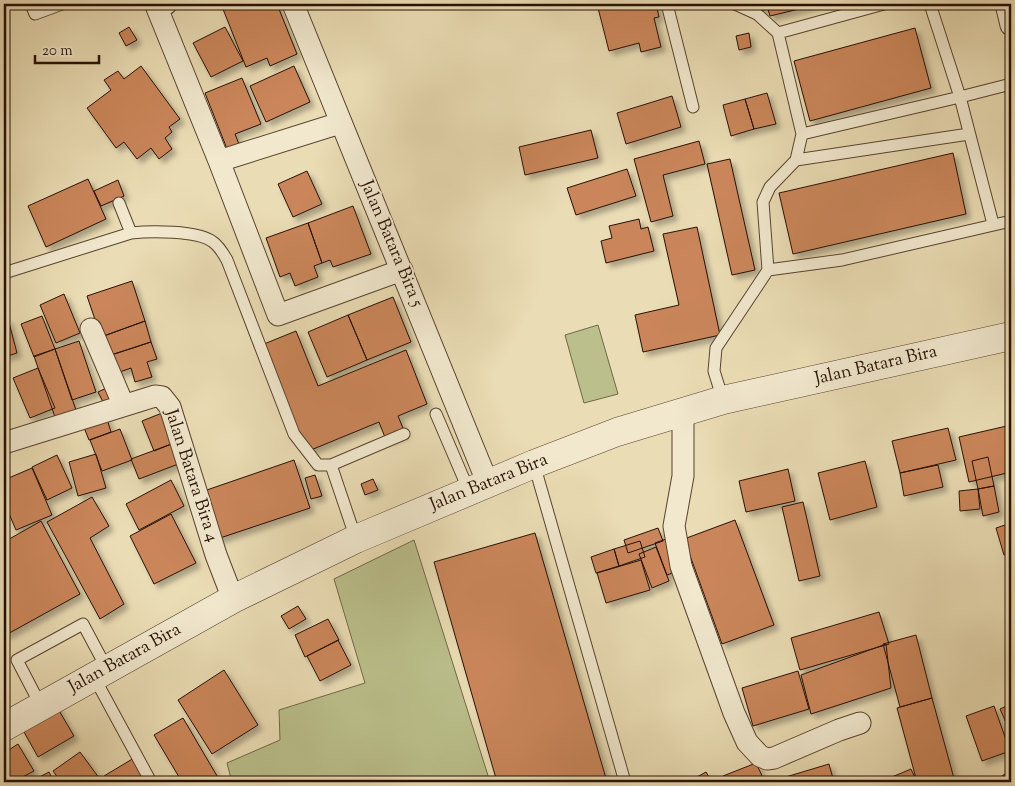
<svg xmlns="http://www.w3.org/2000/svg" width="1015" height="786" viewBox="0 0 1015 786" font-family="'Sorts Mill Goudy',serif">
<defs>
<filter id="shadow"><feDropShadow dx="4.5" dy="4.5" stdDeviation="2.5" flood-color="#0004"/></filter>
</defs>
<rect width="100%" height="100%" fill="#eadcb4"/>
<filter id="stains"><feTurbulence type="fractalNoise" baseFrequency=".004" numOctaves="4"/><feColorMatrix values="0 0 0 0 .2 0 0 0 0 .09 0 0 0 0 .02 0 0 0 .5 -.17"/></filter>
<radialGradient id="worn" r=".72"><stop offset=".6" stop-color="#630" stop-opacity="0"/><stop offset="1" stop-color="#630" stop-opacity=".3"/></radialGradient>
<path fill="#babf8b" stroke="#706847" d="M598,325L618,394L584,403L565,335Z
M414,540L490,782H232L227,763L280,740L279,710L365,683L334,579Z"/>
<path fill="#ca865a" stroke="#271003" filter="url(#shadow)" d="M221,4H277L297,54L270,66L267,58L246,67Z
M597,4H656L659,17L654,18L661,47L641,52L639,43L609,51Z
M758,4H820L770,16L768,9L759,11Z
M129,27L137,40L126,46L119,33Z
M225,27L243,61L211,77L193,43Z
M915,28L931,88L810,121L794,61Z
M749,33L751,47L739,50L736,36Z
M141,66L180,119L169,127L172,132L165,138L172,149L159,159L151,148L137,159L124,142L116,148L87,108L111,90L104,80L118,71L124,79Z
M294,66L310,102L266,122L250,86Z
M242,78L261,124L235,134L241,149L229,154L205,93Z
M767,93L776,124L754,129L745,99Z
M672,96L681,127L626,144L617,113Z
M745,99L754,129L731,136L723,105Z
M591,130L598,158L525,175L519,147Z
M699,141L705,164L663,175L673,216L651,222L634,159Z
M953,153L966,214L793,254L779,193Z
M730,159L755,270L732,275L707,164Z
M627,169L636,196L576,215L567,188Z
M307,171L322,204L293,217L278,184Z
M88,179L106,219L46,247L28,206Z
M118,180L124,196L101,206L94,191Z
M353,206L371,254L333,267L330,260L322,263L308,223Z
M639,219L641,229L648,227L654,251L606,263L601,241L612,238L609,226Z
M308,223L322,263L314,266L318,277L295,286L290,273L280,277L266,238Z
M697,227L720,335L643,352L635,315L679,305L663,234Z
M132,281L145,321L101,337L87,296Z
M64,294L80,333L56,343L40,305Z
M393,297L411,342L367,360L348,315Z
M348,315L367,360L327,377L308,332Z
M42,316L55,349L34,357L21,324Z
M8,319L17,353L4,357V320Z
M145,321L151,342L108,356L101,337Z
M296,331L318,386L406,350L427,404L398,416L405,433L386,440L379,422L306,452L264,344Z
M79,341L96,392L72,400L55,349Z
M151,342L157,359L147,362L152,377L135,382L131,368L114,374L108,356Z
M55,349L77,413L56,420L34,356Z
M38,368L55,408L30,418L13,378Z
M113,385L118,395L103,402L98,392Z
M162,413L174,443L154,451L142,421Z
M106,416L111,432L89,440L83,425Z
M1011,425V472L969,482L959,437Z
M948,428L956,460L900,473L892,441Z
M120,429L132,460L102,471L90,440Z
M174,443L181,463L139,479L131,459Z
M96,454L106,488L78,496L69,462Z
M57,455L72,488L47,500L32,467Z
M988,457L994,486L978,489L972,461Z
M294,460L310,508L217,539L201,492Z
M865,461L877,507L830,520L818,473Z
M938,465L943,487L904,496L900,473Z
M32,468L52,515L16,530L4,502V480Z
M788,469L795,501L746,512L739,481Z
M315,475L322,496L311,499L305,478Z
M373,479L378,490L365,495L361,484Z
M171,480L184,506L139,530L126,504Z
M994,486L999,512L983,516L978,489Z
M978,489L980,509L960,511L959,491Z
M92,497L109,526L90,538L124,604L100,619L47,522Z
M803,502L820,576L799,581L782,507Z
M171,514L196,563L154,584L130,536Z
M735,520L774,625L722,644L684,539Z
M41,521L80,594L4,636V542Z
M1011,523V553L1004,555L996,528Z
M658,528L663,541L628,553L624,540Z
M535,533L607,782H497L434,562Z
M669,538L681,570L667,575L655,543Z
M640,541L645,557L619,566L614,549Z
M656,547L669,581L652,588L639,554Z
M614,549L619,566L596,573L591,557Z
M641,560L650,590L606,603L597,573Z
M298,606L306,619L289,629L281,616Z
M879,612L889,644L800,670L791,638Z
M328,619L339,640L305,657L295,635Z
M916,635L932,698L900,707L883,644Z
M338,640L351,665L320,681L307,656Z
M886,644L891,688L811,714L801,675Z
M224,670L258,725L212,754L178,700Z
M798,671L809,709L753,726L742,688Z
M932,698L955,782H917L897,708Z
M54,702L74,736L38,757L19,723Z
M1011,704V734L1000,709Z
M994,706L1010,751L982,761L966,716Z
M183,718L220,781L218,782H182L154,735Z
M18,744L34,771L13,782L4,766V753Z
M80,752L102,782H61L53,771Z
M134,758L148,782H108L104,776Z
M756,763L765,782H726L723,776Z
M829,764L834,782H780L779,779Z
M911,769L917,782H880Z
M1011,770V782H993Z
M49,772L54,782H30Z
M706,772L712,782H688Z"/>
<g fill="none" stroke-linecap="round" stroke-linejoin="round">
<defs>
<path id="service" d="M31,4L35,14L62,4
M667,4L693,107
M778,33L884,4
M802,134L960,97L930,4
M796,160L969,134
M119,203L131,233
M993,224L960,97L1011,84
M768,270L842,260L1011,221
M4,273L131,233C149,231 198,230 213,242C219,246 223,253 227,260L294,434L318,465H331
M723,400L714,371L716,348L768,270L763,202L770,187L796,160L802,134L778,33L757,14L735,4
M436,414L469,491
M534,464L625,782
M356,539L331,465L404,434
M94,677L151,782
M41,706L17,660L83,624L107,669"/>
<path id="minor" d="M166,4L157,8L219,161L340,123
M293,4L488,484
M1006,4L1011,25
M219,161L278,315L402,270
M91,329L123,404
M683,412V476L674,526L681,566L734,713L747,742L760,756L767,759L774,758L839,730L860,723
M4,443L155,396L162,397L170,407L216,555L233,599"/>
<path id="tertiary" d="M4,727L233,599L356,539L534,464L617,432L723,400L1011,336"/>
</defs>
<use href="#service" stroke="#58432f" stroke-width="13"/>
<use href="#minor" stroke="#58432f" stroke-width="23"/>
<use href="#tertiary" stroke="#58432f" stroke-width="29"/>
<use href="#service" stroke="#f1e8ce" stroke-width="11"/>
<use href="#minor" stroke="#f1e8ce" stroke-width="21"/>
<use href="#tertiary" stroke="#f1e8ce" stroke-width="28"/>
</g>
<g text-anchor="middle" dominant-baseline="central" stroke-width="4" stroke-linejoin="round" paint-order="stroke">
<g font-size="18" fill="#271003" stroke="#f1e8ce">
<text transform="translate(391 244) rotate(67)">Jalan Batara Bira 5</text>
<text transform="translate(876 366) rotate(-13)">Jalan Batara Bira</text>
<text transform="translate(191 476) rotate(72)">Jalan Batara Bira 4</text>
<text transform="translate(489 483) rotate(-22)">Jalan Batara Bira</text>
<text transform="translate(125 659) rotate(-29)">Jalan Batara Bira</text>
</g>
</g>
<rect width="1015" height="786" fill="none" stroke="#eadcb4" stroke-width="20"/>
<rect x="5" y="5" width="1005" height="776" fill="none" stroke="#271003" stroke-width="2.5"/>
<rect x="10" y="10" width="995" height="766" fill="none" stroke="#271003"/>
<path d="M35 55v8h64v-8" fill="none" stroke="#271003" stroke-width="2.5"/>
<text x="42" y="55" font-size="15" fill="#271003" stroke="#f1e8ce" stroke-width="4" paint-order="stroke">20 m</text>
<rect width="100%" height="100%" filter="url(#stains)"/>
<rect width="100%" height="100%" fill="url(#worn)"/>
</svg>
